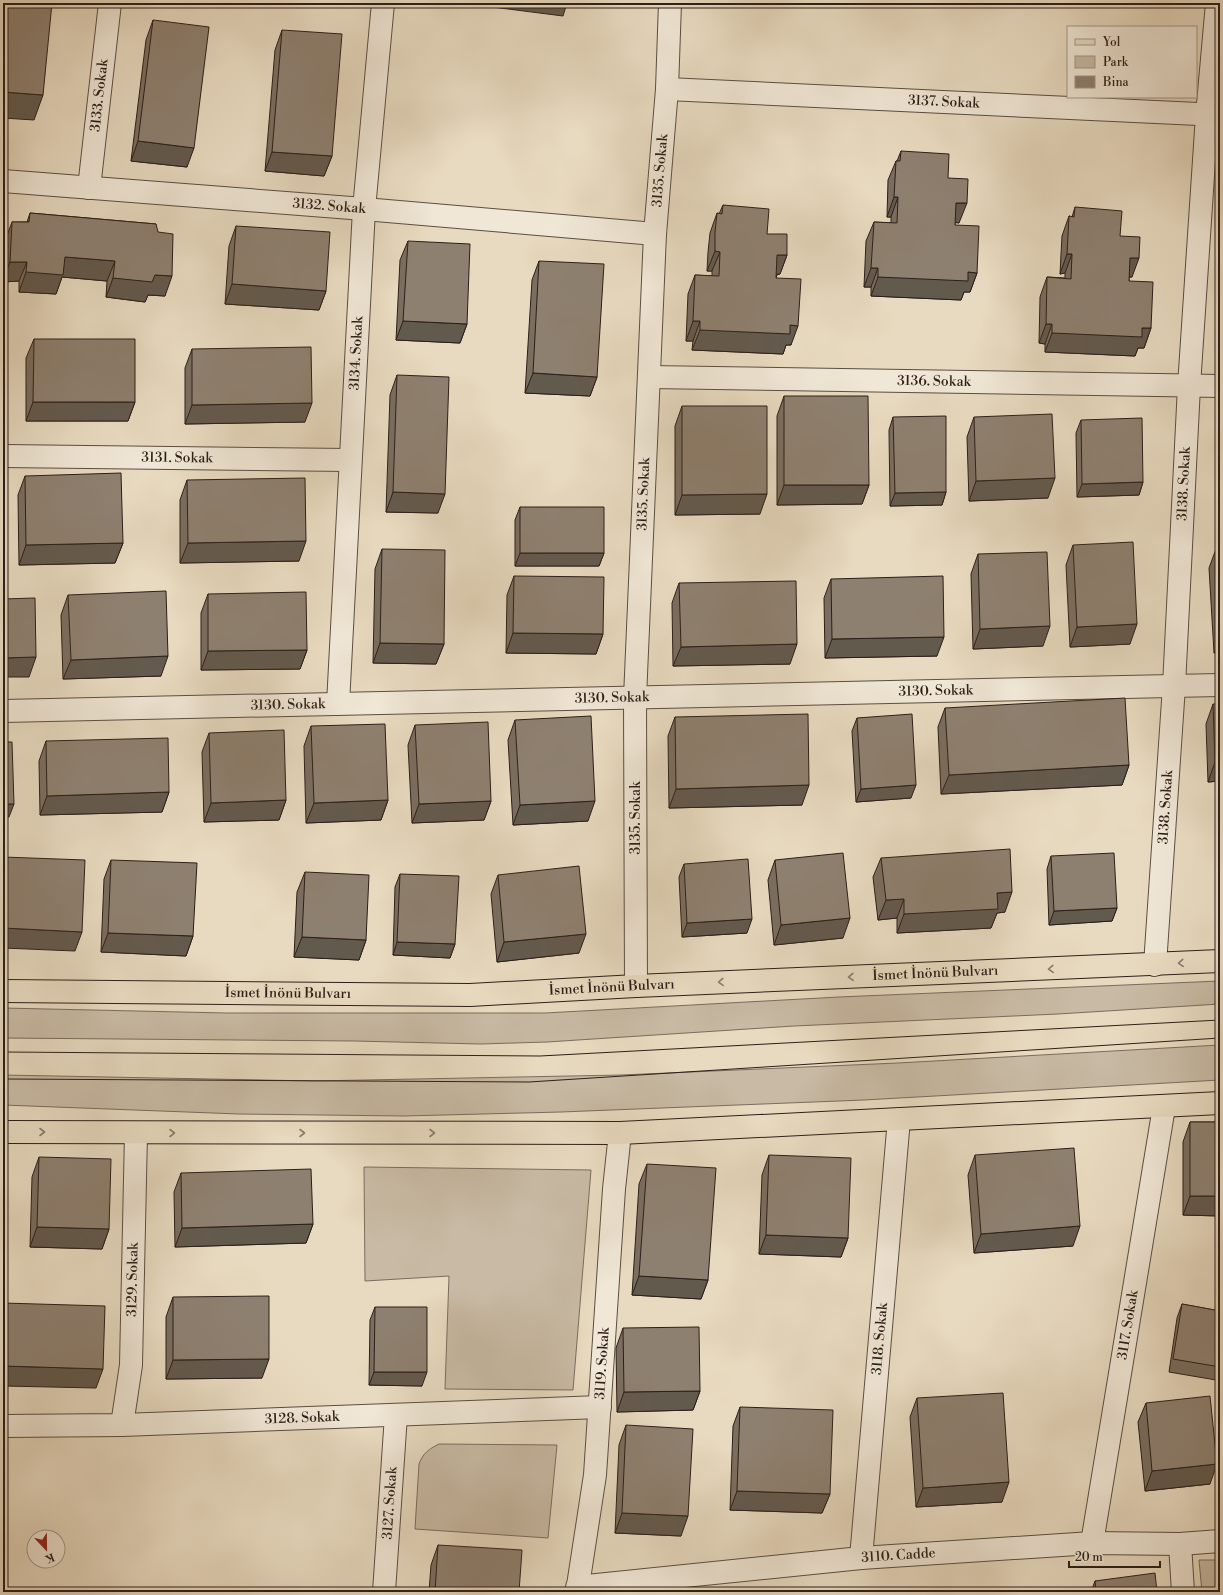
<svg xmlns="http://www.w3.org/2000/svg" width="1223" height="1595" viewBox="0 0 1223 1595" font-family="'Libre Bodoni',serif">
<rect width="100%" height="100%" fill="#e8dac0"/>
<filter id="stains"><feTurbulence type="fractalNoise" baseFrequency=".005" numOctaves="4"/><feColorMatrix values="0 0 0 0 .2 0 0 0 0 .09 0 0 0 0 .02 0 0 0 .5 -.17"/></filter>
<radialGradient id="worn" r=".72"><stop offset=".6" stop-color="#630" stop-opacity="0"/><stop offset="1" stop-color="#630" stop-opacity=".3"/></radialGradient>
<path fill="#c8baa4" stroke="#7a6c5e" d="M1220,981V1004L1058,1014L794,1026L547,1042L481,1044L354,1041L3,1038V1008L226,1013H545L839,997Z
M1220,1045V1080L864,1100L561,1112L404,1116L239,1114L3,1105V1075L314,1081L621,1075L898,1063Z
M364,1167L591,1170L573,1390L445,1389L449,1276L365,1281Z
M439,1444L557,1445L548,1538L415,1529L419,1464C423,1453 429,1449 439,1444Z
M1199,1560H1220V1592H1202Z"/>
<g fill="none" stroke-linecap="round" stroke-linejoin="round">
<defs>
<g id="minor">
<path id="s1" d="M667,89L1220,115"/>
<path id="s2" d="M3,181L364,209L655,234"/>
<path id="s3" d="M89,188L110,3"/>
<path id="s4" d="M649,377L1220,386"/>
<path id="s5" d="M3,456L350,460"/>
<path id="s6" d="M338,704L364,209L383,3"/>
<path id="s7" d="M3,711L1220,685"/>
<path id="s8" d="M1155,965L1174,686L1189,386L1207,115L1217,3"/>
<path id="s9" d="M636,986L635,698L655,234L667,89L670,3"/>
<path id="s10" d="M122,1425L131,1365L136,1133"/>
<path id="s11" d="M3,1426L122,1425L600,1407"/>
<path id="s12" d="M1092,1543L1164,1107"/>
<path d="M1180,1544L1183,1592"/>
<path id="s13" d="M861,1558L899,1119"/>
<path id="s14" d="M577,1587L861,1558L1092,1543L1180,1544L1220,1541"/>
<path id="s15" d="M384,1592L396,1415"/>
<path id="s16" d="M577,1592L595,1475L614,1189L620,1133"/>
</g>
<g id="major">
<path id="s17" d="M3,991L470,995L636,986L1220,961"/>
<path d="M3,1132L620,1133L1220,1103"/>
</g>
</defs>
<use href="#minor" stroke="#5b4e43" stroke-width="24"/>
<use href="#major" stroke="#2c1f19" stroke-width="24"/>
<use href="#minor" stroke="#f0e7d6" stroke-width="22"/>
<use href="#major" stroke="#e8dac0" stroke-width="22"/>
<path stroke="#2c1f19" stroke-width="1" d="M3,1052L540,1056L1220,1020
M3,1079L529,1082L1220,1038"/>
</g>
<path fill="#7a6e60" stroke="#2c1f19" d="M153,20L187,167L131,161L146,40Z
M282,30L332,156L324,176L265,171L275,50Z
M901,151L948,178L959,223L955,222V225L977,273L970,292H964L961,300L871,296V287H864L866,241L874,222L891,223V217H887L888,180L896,161H897Z
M723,205L767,234L787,255L780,274L777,275L776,278L791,345H786L783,354L692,350L693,341H686L688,294L695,275L712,276V271H707L708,252L710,233L717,213L719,214Z
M1075,207L1120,236L1132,277H1129V281L1151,328L1144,348H1138L1135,356L1045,352V344L1039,343L1040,297L1047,277L1065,278V273L1060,274L1061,254L1062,236L1069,216L1072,217Z
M30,213L156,224L165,296L148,295L145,302L106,297L107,281L62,277L56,294L19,292V281L3,282L5,241L12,222H27Z
M236,226L326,291L319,310L225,304L229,246Z
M408,241L467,324L460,343L396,340L400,260Z
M539,261L597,377L590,396L525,393L532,280Z
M34,339L135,402L128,421H26V358Z
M192,349L305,422L185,424V368Z
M397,375L438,513L386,512L390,395Z
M784,396L869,485L862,504L777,505V416Z
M682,406L760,514L675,515V426Z
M893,417L946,492L942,505L890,506L889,430Z
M974,417L1048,498L969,501L967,437Z
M1081,420L1143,482L1139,495L1077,497L1076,433Z
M25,476L123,543L115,563L19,565L18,495Z
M187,480L299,561L180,563V500Z
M520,507L604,553L599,566H515V520Z
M1073,545L1130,644L1070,647L1066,565Z
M1220,548V653H1214L1209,568L1216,549Z
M382,549L444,644L436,664L373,663L375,569Z
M978,554L1043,646L973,649L971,574Z
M514,576L603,634L596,654L506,653L507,595Z
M831,579L937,656L825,658L824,598Z
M679,583L790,664L673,666L672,603Z
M208,594L307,650L300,669L201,670V613Z
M68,595L161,676L63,679L61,615Z
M1213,704L1220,781L1208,782L1206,724Z
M945,708L1129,765L1122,785L941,794L938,727Z
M675,717L802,805L669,808L668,736Z
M857,718L911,798L856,802L852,731Z
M515,720L588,821L513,825L508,740Z
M415,725L491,801L484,820L412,823L408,745Z
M311,726L388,800L381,820L306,823L304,746Z
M209,733L286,800L279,820L204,822L202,752Z
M46,741L169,792L162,812L40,815L39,761Z
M1051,856L1117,908L1112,921L1049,925L1047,869Z
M881,858L1005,912L997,913L991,928L897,933V918L878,920L873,877Z
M111,860L193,936L186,956L101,952L104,879Z
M775,860L843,938L774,945L768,880Z
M684,864L747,933L682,937L679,877Z
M305,872L366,940L359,960L294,957L297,892Z
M400,874L455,944L450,958L393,955L395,887Z
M498,875L579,953L497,962L491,894Z
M1190,1122H1220V1216L1183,1215V1142Z
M769,1155L848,1238L841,1257L759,1254L762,1175Z
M975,1155L1073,1246L974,1253L968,1175Z
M39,1157L109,1229L102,1249L30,1247L32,1177Z
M647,1164L708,1280L701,1299L632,1295L639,1184Z
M181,1173L313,1224L306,1243L175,1247L174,1192Z
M173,1297L262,1378L166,1379V1317Z
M1182,1304L1220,1311V1368L1216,1380L1169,1372L1177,1318Z
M375,1307L422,1386L369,1385L370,1320Z
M623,1328L700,1391L693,1410L617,1412L616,1348Z
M917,1398L1002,1502L916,1507L910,1417Z
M1146,1403L1210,1484L1145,1491L1138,1422Z
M740,1407L830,1494L822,1513L730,1510L733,1426Z
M626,1425L681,1536L615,1533L619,1445Z
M438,1545L519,1592H429L431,1565Z
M1095,1581L1157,1592H1091Z"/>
<path fill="#635a4e" stroke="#2c1f19" d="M461,3H567L563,16Z
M3,92L43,95L34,120L3,118Z
M138,141L194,148L187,167L131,161Z
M272,152L332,156L324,176L265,171Z
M894,197H898L891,217H887Z
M956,203H967L959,223L949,222Z
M715,251L720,252L712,271H707Z
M1067,254H1072L1065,273L1060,274Z
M777,255H787L780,274L770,275Z
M65,257L115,261L107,281L62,277L56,294L19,292L26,272Z
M1130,258H1139L1132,277H1123Z
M10,262H27L19,281L3,282Z
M871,268H878L871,287H864Z
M968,272L977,273L970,292H964L961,300L871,296L878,277Z
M155,275L172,276L165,296L148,295L145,302L106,297L113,278Z
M232,284L326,291L319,310L225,304Z
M403,321L467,324L460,343L396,340Z
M693,321H700L693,341H686Z
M1046,324H1052L1045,344L1039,343Z
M790,325L798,326L791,345H786L783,354L692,350L700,330Z
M1142,328H1151L1144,348H1138L1135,356L1045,352L1052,333Z
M533,373L597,377L590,396L525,393Z
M33,402H135L128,421H26Z
M312,403L305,422L185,424L192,405Z
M1055,478L1048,498L969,501L976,481Z
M1143,482L1139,495L1077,497L1082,484Z
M784,485H869L862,504L777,505Z
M393,492L445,494L438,513L386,512Z
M946,492L942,505L890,506L895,493Z
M767,494L760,514L675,515L682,495Z
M306,541L299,561L180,563L188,543Z
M123,543L115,563L19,565L26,545Z
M520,553H604L599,566H515Z
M1137,624L1130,644L1070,647L1077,627Z
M1050,626L1043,646L973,649L980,629Z
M513,633L603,634L596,654L506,653Z
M944,637L937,656L825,658L832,639Z
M1220,637V653H1214Z
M380,643L444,644L436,664L373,663Z
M797,644L790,664L673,666L681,647Z
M307,650L300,669L201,670L208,651Z
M168,656L161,676L63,679L71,660Z
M36,657L29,677H3V658Z
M1215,762H1220V781L1208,782Z
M1129,765L1122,785L941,794L949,775Z
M809,785L802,805L669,808L676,789Z
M916,785L911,798L856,802L861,789Z
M169,792L162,812L40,815L47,796Z
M286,800L279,820L204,822L211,803Z
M388,800L381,820L306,823L314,803Z
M491,801L484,820L412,823L419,804Z
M595,801L588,821L513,825L520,805Z
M3,804H14L9,817L3,818Z
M1012,892L1005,912L997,913L991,928L897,933L904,914L997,893Z
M904,899L897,918L878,920L886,900Z
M1117,908L1112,921L1049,925L1054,911Z
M850,918L843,938L774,945L781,925Z
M752,919L747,933L682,937L687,923Z
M3,928L82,932L75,951L3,948Z
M108,933L193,936L186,956L101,952Z
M586,934L579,953L497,962L504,942Z
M302,937L366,940L359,960L294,957Z
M397,942L455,944L450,958L393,955Z
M1190,1196H1220V1216L1183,1215Z
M313,1224L306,1243L175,1247L182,1228Z
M1080,1226L1073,1246L974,1253L981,1234Z
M37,1227L109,1229L102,1249L30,1247Z
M766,1235L848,1238L841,1257L759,1254Z
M639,1276L708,1280L701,1299L632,1295Z
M269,1359L262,1378L166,1379L173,1360Z
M3,1366L103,1369L96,1388L3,1386Z
M374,1372H427L422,1386L369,1385Z
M700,1391L693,1410L617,1412L624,1392Z
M1217,1464L1210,1484L1145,1491L1152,1471Z
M1009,1482L1002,1502L916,1507L923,1488Z
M737,1491L830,1494L822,1513L730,1510Z
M622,1513L688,1516L681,1536L615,1533Z"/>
<path fill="#8e8070" stroke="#2c1f19" d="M3,3H52L43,95L3,92Z
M153,20L209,27L194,148L138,141Z
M282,30L342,34L332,156L272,152Z
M901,151L949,154L948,178L968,179L967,203H956L955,225L979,226L977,273L968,272V281L878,277V268H871L874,222L897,223L898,197H894L896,161H900Z
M723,205L769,209L767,234H787V255H777L776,278L801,279L798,326L790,325V334L700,330V321H693L695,275L719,276L720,252L715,251V232L717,213L722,214Z
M1075,207L1122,211L1120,236L1140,237L1139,258H1130L1129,281L1153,282L1151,328H1142V337L1052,333V324H1046L1047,277L1071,279L1072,254H1067L1069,216L1074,217Z
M30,213L156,224L158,232L173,234L172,276L155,275L152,282L113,278L115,261L65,257L63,275L26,272L27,262H10L12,222H29Z
M236,226L330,232L326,291L232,284Z
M408,241L470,244L467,324L403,321Z
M539,261L604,264L597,377L533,373Z
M34,339H135V402H33Z
M3,342H4L3,365Z
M311,347L312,403L192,405V349Z
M397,375L449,377L445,494L393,492Z
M784,396H868L869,485H784Z
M682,406H767V494L682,495Z
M1052,414L1055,478L976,481L974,417Z
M946,416V492L895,493L893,417Z
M1142,418L1143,482L1082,484L1081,420Z
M121,473L123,543L26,545L25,476Z
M305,478L306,541L188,543L187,480Z
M520,507H604V553H520Z
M1133,542L1137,624L1077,627L1073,545Z
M1220,548V611L1216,549Z
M382,549L445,550L444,644L380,643Z
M1047,552L1050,626L980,629L978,554Z
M514,576L604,577L603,634L513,633Z
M943,576L944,637L832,639L831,579Z
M796,581L797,644L681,647L679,583Z
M166,591L168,656L71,660L68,595Z
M306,592L307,650L208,651V594Z
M35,598L36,657L3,658V599Z
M1125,698L1129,765L949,775L945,708Z
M1213,704H1220V762H1215Z
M808,714L809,785L676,789L675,717Z
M912,714L916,785L861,789L857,718Z
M591,716L595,801L520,805L515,720Z
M488,722L491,801L419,804L415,725Z
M385,724L388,800L314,803L311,726Z
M284,730L286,800L211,803L209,733Z
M168,738L169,792L47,796L46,741Z
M3,742H12L14,804H3Z
M1010,849L1012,892L997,893L998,909L904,914V899L886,900L881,858Z
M843,853L850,918L781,925L775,860Z
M1114,853L1117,908L1054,911L1051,856Z
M3,857L85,860L82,932L3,928Z
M748,859L752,919L687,923L684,864Z
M111,860L197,863L193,936L108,933Z
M579,866L586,934L504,942L498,875Z
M305,872L369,875L366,940L302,937Z
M400,874L459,876L455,944L397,942Z
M1190,1122H1220V1196H1190Z
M1074,1148L1080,1226L981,1234L975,1155Z
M769,1155L851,1158L848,1238L766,1235Z
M39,1157L111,1159L109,1229L37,1227Z
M647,1164L716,1168L708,1280L639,1276Z
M311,1169L313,1224L182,1228L181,1173Z
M269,1296V1359L173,1360V1297Z
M3,1303L105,1306L103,1369L3,1366Z
M1182,1304L1220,1311V1367L1173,1359Z
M375,1307H427V1372H374Z
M699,1327L700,1391L624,1392L623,1328Z
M1003,1393L1009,1482L923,1488L917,1398Z
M1210,1396L1217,1464L1152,1471L1146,1403Z
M740,1407L833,1410L830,1494L737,1491Z
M626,1425L693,1429L688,1516L622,1513Z
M438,1545L522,1550L519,1592H435Z
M1155,1573L1157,1592H1096L1095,1581Z"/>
<defs><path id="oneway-chevron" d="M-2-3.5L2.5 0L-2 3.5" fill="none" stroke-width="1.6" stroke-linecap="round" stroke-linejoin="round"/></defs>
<g stroke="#8a7c6c">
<use href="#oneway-chevron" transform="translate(1181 963) rotate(177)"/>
<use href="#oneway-chevron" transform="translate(1051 969) rotate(178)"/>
<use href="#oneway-chevron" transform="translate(851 977) rotate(178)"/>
<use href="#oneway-chevron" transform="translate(721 982) rotate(178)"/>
<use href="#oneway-chevron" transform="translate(42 1132)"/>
<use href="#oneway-chevron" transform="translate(172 1133)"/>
<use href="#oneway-chevron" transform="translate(302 1133)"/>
<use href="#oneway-chevron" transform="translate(432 1133)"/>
</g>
<g text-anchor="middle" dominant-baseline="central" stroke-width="3" stroke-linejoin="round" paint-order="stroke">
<g font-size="14" fill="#2c1f19" stroke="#f0e7d6">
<text stroke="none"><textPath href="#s3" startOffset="93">3133. Sokak</textPath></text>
<text stroke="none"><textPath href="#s1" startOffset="277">3137. Sokak</textPath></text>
<text stroke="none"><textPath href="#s9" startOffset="816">3135. Sokak</textPath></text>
<text stroke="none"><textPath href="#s2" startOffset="327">3132. Sokak</textPath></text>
<text stroke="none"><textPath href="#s6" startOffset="351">3134. Sokak</textPath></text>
<text stroke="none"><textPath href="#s4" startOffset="285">3136. Sokak</textPath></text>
<text stroke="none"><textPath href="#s5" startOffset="174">3131. Sokak</textPath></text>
<text stroke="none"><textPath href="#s8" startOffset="482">3138. Sokak</textPath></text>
<text stroke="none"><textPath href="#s9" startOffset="492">3135. Sokak</textPath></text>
<text stroke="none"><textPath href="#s7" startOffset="933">3130. Sokak</textPath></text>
<text stroke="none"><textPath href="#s7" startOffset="609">3130. Sokak</textPath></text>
<text stroke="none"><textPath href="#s7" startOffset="285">3130. Sokak</textPath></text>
<text stroke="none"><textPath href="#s8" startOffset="158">3138. Sokak</textPath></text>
<text transform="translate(636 818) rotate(-90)">3135. Sokak</text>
<text stroke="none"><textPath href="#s17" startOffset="933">İsmet İnönü Bulvarı</textPath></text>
<text stroke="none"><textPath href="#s17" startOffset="609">İsmet İnönü Bulvarı</textPath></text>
<text stroke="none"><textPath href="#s17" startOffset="285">İsmet İnönü Bulvarı</textPath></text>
<text stroke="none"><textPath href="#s10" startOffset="146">3129. Sokak</textPath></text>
<text stroke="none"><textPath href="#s12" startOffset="221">3117. Sokak</textPath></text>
<text stroke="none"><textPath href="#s13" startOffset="220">3118. Sokak</textPath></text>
<text stroke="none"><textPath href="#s16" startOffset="230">3119. Sokak</textPath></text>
<text stroke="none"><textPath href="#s11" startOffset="299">3128. Sokak</textPath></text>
<text stroke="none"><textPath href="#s15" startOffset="89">3127. Sokak</textPath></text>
<text stroke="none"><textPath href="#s14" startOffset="323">3110. Cadde</textPath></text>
</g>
</g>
<rect width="1223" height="1595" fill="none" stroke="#e8dac0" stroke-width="16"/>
<rect x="4" y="4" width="1215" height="1587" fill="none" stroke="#2c1f19" stroke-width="2"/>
<rect x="8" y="8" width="1207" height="1579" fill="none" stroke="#2c1f19"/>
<rect x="1067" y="26" width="130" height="72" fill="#f0e7d6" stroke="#a2978a"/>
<rect x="1075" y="39" width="20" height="6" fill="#e8dac0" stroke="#a2978a"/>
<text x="1103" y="46" font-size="12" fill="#2c1f19">Yol</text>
<rect x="1075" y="56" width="20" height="12" fill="#c8baa4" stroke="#a2978a"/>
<text x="1103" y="66" font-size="12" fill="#2c1f19">Park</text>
<rect x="1075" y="76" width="20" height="12" fill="#8e8070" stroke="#a2978a"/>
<text x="1103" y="86" font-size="12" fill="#2c1f19">Bina</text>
<g transform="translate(46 1549) rotate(158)"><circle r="19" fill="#f0e7d6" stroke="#a2978a"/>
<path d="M0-3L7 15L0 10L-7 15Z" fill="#8f2418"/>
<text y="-6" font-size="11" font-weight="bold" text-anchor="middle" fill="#2c1f19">K</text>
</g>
<path d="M1069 1561v6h91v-6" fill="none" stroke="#2c1f19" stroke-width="2"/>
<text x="1075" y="1561" font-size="12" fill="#2c1f19" stroke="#f0e7d6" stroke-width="3" paint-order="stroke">20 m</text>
<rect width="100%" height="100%" filter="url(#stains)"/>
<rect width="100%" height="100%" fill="url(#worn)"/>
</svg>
